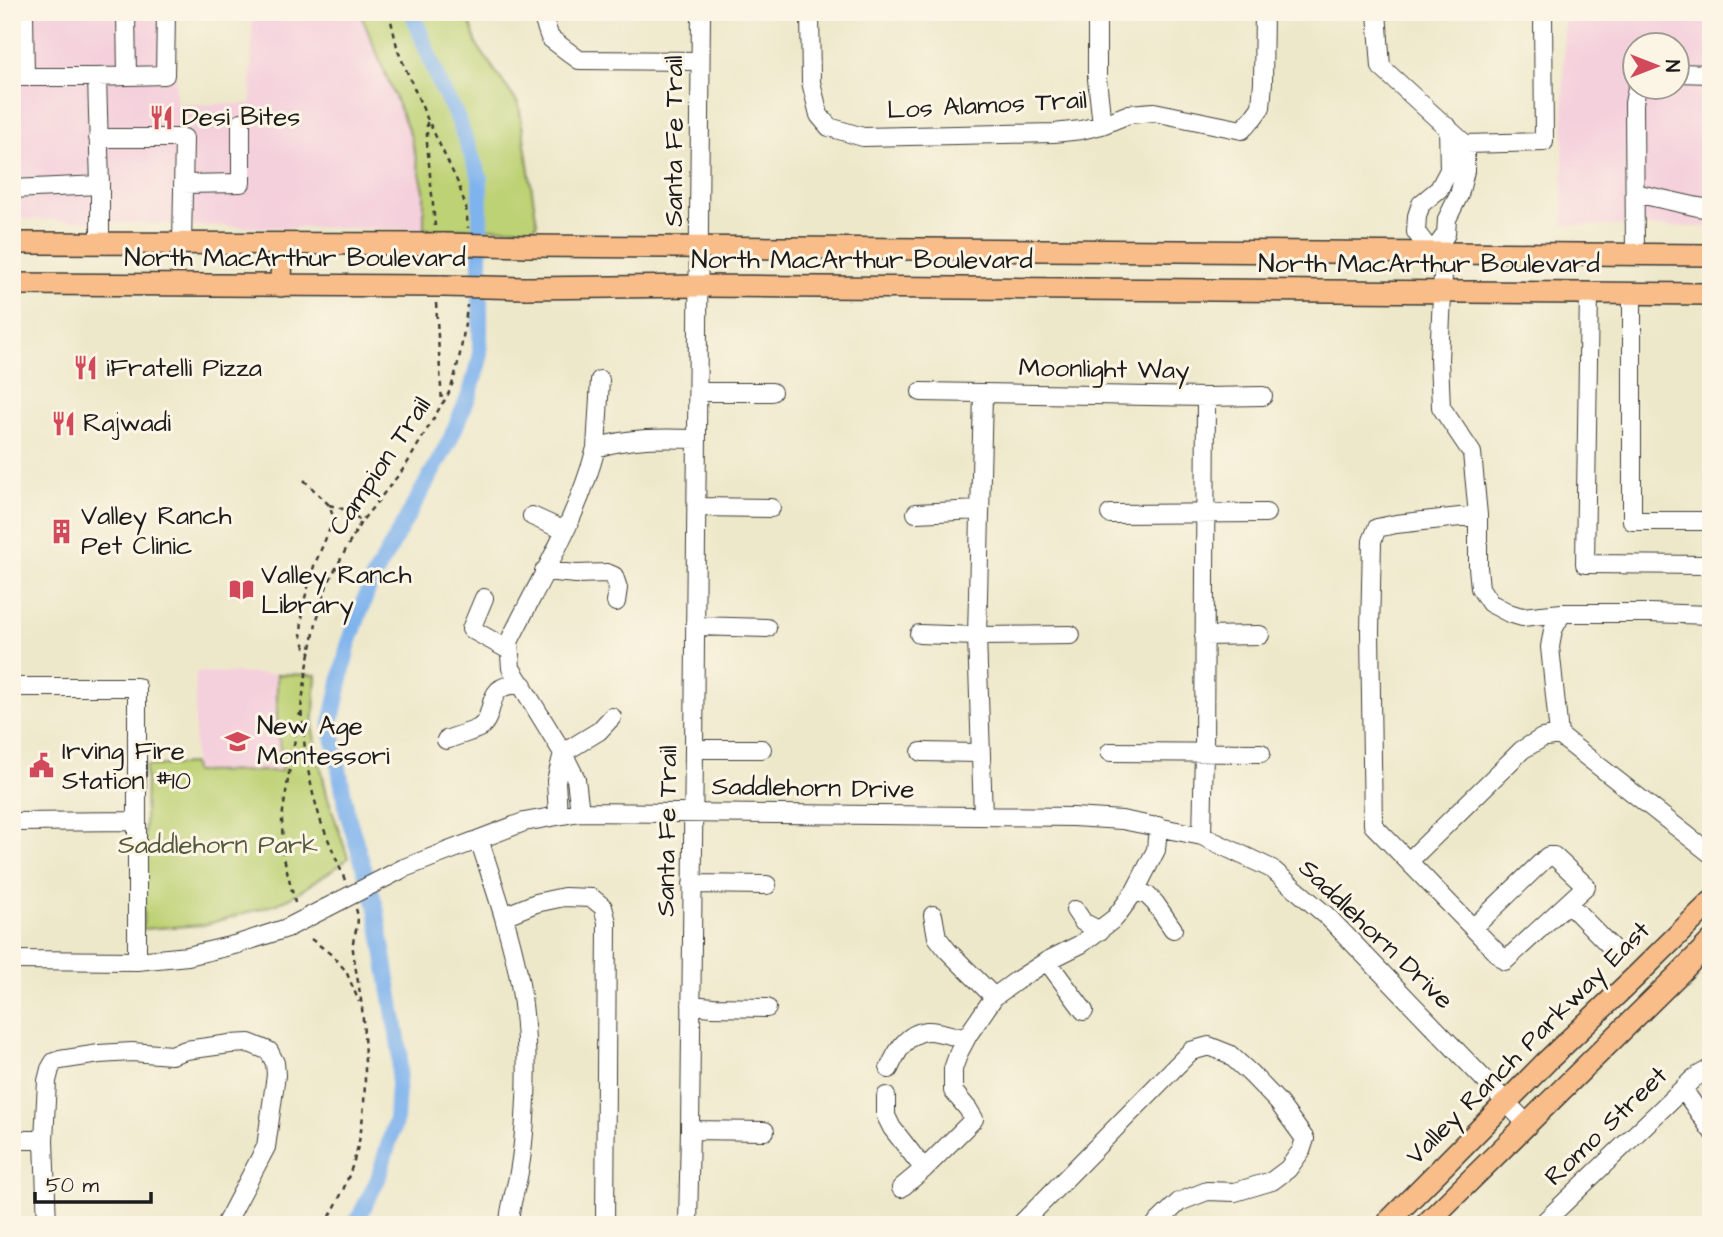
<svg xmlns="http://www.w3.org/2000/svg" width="1723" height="1237" viewBox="0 0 1723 1237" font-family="'Architects Daughter',sans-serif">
<rect width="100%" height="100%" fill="#fcf5e5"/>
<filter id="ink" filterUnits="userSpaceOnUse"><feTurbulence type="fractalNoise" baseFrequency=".0143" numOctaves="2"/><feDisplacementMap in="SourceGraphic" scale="14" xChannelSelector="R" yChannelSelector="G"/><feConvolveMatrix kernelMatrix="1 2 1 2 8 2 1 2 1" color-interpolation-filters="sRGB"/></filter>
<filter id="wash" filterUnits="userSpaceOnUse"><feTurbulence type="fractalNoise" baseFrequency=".00686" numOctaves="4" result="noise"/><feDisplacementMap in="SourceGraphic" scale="28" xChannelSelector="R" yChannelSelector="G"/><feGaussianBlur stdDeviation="1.57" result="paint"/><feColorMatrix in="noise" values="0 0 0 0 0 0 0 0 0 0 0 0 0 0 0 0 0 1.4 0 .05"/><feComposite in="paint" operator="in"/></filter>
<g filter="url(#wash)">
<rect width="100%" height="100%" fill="#eee8cb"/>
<path fill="#f4cfdc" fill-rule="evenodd" d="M12,12H175L176,104H251L252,12H360L410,134L424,190V229L250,227L17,219L12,218Z
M1564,12H1711V227L1563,225ZM1636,46H1678V88H1636Z
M196,672L277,674V717L283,771L194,772Z"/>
<path fill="#bdd174" stroke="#6c7648" stroke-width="2" d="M360,12H467L477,45L519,105L537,223L534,228L424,229V190L410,134Z
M277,674L316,675L313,731L327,795L348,858L340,865L293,896L277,904L204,925L143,929L146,766L193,764L194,772L282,771L277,717Z"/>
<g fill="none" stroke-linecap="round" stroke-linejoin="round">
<path stroke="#7fb3ed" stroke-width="16" d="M355,1225L378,1179L396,1119L400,1052L376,907L347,813L331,724L348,646L370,584L449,442L470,393L480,358V178L457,117L441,87L412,12"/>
</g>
</g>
<g filter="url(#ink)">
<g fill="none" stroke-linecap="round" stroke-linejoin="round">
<defs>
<path id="minor" d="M24,12L25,77
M541,12L550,38L579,60L700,61
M810,12L811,82L819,115L829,127L863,137L1054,133L1081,130L1102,125L1129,114L1154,112L1242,130L1253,118L1261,107L1263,82L1264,12
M1097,12V79L1102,125
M1377,12L1381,67L1465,144V171L1459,195L1447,219L1446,234L1432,253L1416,232L1417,216L1421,204L1439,189L1449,170L1448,127
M1678,73L1711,74
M127,76L165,75L166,12
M12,77H97L100,185
M97,77L127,76L126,12
M98,138H184L182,244
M1465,144L1544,142L1543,12
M183,184L241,183V122
M12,189L100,185V243
M1635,193L1698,207L1711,209
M1444,253L1439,359L1441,407L1472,453L1478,515V567L1480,588L1490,603L1509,613L1522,617L1562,613H1649L1711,615
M1635,255L1634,103L1637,88
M1589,293L1585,564L1711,565
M1632,294V521H1711
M698,392H772
M921,392L1206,397L1263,396
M596,448L600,380
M697,507L771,508
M916,513L979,510
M1110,514L1266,513
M532,516L565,531
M544,571L576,574L607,573L614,576L618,588L616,602
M484,598L471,629L509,650
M696,626L767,628
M919,634L977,636L1071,635
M1204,636L1260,635
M12,687H137V821L12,822
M1559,735L1550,647L1553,630L1562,613
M446,740C453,737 474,731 479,728C499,715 481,681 523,685
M694,749H762
M921,752L980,753
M1110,752L1261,753
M563,753L599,731L612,717
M580,812L576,779L563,753L511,668L509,642C540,579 578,517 596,448C629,437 663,438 697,439
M558,815L556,781L563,753
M983,816L977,636L983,394
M1202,836L1204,752L1206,397
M479,839C493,883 509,928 518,973C527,1018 528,1073 525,1119C524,1136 522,1155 519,1172C516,1190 509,1207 509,1225
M1409,861L1522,750L1542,738L1559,735L1711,854
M404,868L524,822L580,812L1073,817L1122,820L1202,836L1272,869L1328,917L1527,1124
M692,884L767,885
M1135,891L1147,895L1155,903L1173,929
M1568,903L1615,951
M1075,910L1083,922L1100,931
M933,915L937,937L947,950L994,997
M504,916L536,903L564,897L592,898L603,907L607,922L605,1225
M1473,928L1548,856H1554L1586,886L1505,961L1373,825L1370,632L1372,541L1377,528L1396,524L1478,515
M12,960L137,961L188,956L238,944L287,928L326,908
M137,961V821
M1047,961L1084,1011
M691,1005L713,1007L767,1008
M889,1069C896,1053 906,1033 927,1031C936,1030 956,1037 966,1039
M1683,1089L1711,1130
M886,1096V1116L892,1128L924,1169
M690,1130L765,1131
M12,1140H44
M901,1188L924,1169L974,1119L968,1109L953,1091V1069L959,1052L968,1035L994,997L1016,981L1047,961L1081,944L1115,918L1135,891L1156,850L1158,826
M47,1225L44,1140L47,1081L50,1069L54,1062L60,1060L99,1054L132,1052L171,1055L186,1050L230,1044L249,1043L269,1051L275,1063L276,1075L266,1147L225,1225
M688,1225L690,1130L694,749L701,12
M1020,1225L1191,1051L1209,1046L1229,1054L1251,1074L1278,1102L1305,1139L1301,1151L1288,1169L1272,1181L1235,1192L1207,1191L1179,1202L1155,1225
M1541,1225L1694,1078L1711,1068"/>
<path id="major" d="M12,243L444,244
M527,246L1711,255
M12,284L442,286
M281,286L282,244
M526,288L699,286L1711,294
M1385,1225L1547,1061L1635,977L1711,902
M1425,1225L1681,972L1711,941"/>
</defs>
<use href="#minor" stroke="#3c3b36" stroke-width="20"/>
<use href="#major" stroke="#3c3b36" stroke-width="24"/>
<path stroke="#3c3b36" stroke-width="2.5" stroke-dasharray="5 5" stroke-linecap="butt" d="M389,12L398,51L427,118L458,183L466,207L468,228
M427,122V143L435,226
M436,303L442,404
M304,480L329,505L334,519L314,566L303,605L301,634L305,647L311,653
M329,505C341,508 353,511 361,522
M345,880L321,822L313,794L306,760L301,708L307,668L316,623L327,585L345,551L361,522L405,467L442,404C457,387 465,328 467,305
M295,903L283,854L282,818L291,760L300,713
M311,939L332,955L346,971L359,1002
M325,1225C338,1203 348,1181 355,1157C368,1115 366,1052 362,1008C360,989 355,969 353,950C351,935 362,926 356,909"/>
<use href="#minor" stroke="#fff" stroke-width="18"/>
<use href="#major" stroke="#f8bd89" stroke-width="21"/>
<defs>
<path id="minor-bridge" d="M326,908L404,868"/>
<path id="major-bridge" d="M444,244L527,246
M442,286L526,288"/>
</defs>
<use href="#minor-bridge" stroke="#3c3b36" stroke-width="20" stroke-linecap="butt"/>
<use href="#major-bridge" stroke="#3c3b36" stroke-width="24" stroke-linecap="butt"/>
<use href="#minor-bridge" stroke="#fff" stroke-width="18"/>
<use href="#major-bridge" stroke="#f8bd89" stroke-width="21"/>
</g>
</g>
<defs>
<symbol id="restaurant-bare" viewBox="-9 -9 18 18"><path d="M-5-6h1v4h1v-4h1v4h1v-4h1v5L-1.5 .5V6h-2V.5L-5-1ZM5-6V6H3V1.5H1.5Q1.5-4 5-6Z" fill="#d1495b" stroke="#fcf5e5" stroke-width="2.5" paint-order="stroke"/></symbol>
<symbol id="building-bare" viewBox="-9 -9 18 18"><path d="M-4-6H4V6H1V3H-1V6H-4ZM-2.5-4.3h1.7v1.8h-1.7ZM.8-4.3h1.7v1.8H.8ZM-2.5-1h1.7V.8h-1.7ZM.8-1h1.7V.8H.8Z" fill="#d1495b" stroke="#fcf5e5" stroke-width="2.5" paint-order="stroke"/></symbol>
<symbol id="library-bare" viewBox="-9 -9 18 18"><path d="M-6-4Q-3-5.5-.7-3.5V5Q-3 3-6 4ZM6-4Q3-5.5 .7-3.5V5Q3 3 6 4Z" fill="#d1495b" stroke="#fcf5e5" stroke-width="2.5" paint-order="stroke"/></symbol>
<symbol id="school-bare" viewBox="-9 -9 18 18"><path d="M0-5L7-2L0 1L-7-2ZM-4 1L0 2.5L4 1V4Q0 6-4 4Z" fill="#d1495b" stroke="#fcf5e5" stroke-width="2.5" paint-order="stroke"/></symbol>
<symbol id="civic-bare" viewBox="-9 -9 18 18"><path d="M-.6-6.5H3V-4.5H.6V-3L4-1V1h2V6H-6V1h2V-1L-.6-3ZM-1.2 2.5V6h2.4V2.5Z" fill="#d1495b" stroke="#fcf5e5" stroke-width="2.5" paint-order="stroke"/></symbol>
</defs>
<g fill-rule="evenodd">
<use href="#restaurant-bare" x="144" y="100" width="35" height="35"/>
<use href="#restaurant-bare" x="68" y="350" width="35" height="35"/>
<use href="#restaurant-bare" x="46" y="406" width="35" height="35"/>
<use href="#building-bare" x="44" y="514" width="35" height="35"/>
<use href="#library-bare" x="224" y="572" width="35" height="35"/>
<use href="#school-bare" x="220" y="724" width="35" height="35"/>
<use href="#civic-bare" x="24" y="748" width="35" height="35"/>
</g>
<g text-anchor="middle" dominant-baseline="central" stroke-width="6" stroke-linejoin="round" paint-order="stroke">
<g font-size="26" fill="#1c1c1c" stroke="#fcf5e5">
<text transform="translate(987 105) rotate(-3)">Los Alamos Trail</text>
<text transform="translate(674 141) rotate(-90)">Santa Fe Trail</text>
<text x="295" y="258">North MacArthur Boulevard</text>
<text x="862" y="260">North MacArthur Boulevard</text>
<text x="1429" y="264">North MacArthur Boulevard</text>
<text transform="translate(1104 369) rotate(1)">Moonlight Way</text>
<text transform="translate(380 466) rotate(-56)">Campion Trail</text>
<text transform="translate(813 788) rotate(1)">Saddlehorn Drive</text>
<text transform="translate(667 831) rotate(-89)">Santa Fe Trail</text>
<text transform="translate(1376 934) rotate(44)">Saddlehorn Drive</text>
<text transform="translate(1528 1043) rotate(-45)">Valley Ranch Parkway East</text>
<text transform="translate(1606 1126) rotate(-44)">Romo Street</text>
</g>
<g font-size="26" fill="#1c1c1c" stroke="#fcf5e5" text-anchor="start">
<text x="182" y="117">Desi Bites</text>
<text x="106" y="368">iFratelli Pizza</text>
<text x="83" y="423">Rajwadi</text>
<text x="81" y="516">Valley Ranch<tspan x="81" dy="30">Pet Clinic</tspan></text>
<text x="261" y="575">Valley Ranch<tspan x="261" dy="30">Library</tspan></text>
<text x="257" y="726">New Age<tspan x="257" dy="30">Montessori</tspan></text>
<text x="62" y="751">Irving Fire<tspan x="62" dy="30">Station #10</tspan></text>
</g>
<g font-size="26" fill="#545b3b" stroke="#fcf5e5">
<text x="218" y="845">Saddlehorn Park</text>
</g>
</g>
<rect width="1723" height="1237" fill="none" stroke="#fcf5e5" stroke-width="42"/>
<g transform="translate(1656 66) rotate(90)"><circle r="33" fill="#fcf5e5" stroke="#a29e95" stroke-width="2"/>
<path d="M0-5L12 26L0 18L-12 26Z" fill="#d1495b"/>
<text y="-10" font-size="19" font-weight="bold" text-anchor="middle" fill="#1c1c1c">N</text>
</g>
<path d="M35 1192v10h116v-10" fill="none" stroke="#1c1c1c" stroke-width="3.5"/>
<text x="46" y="1192" font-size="21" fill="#1c1c1c" stroke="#fcf5e5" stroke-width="5" paint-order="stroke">50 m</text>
</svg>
